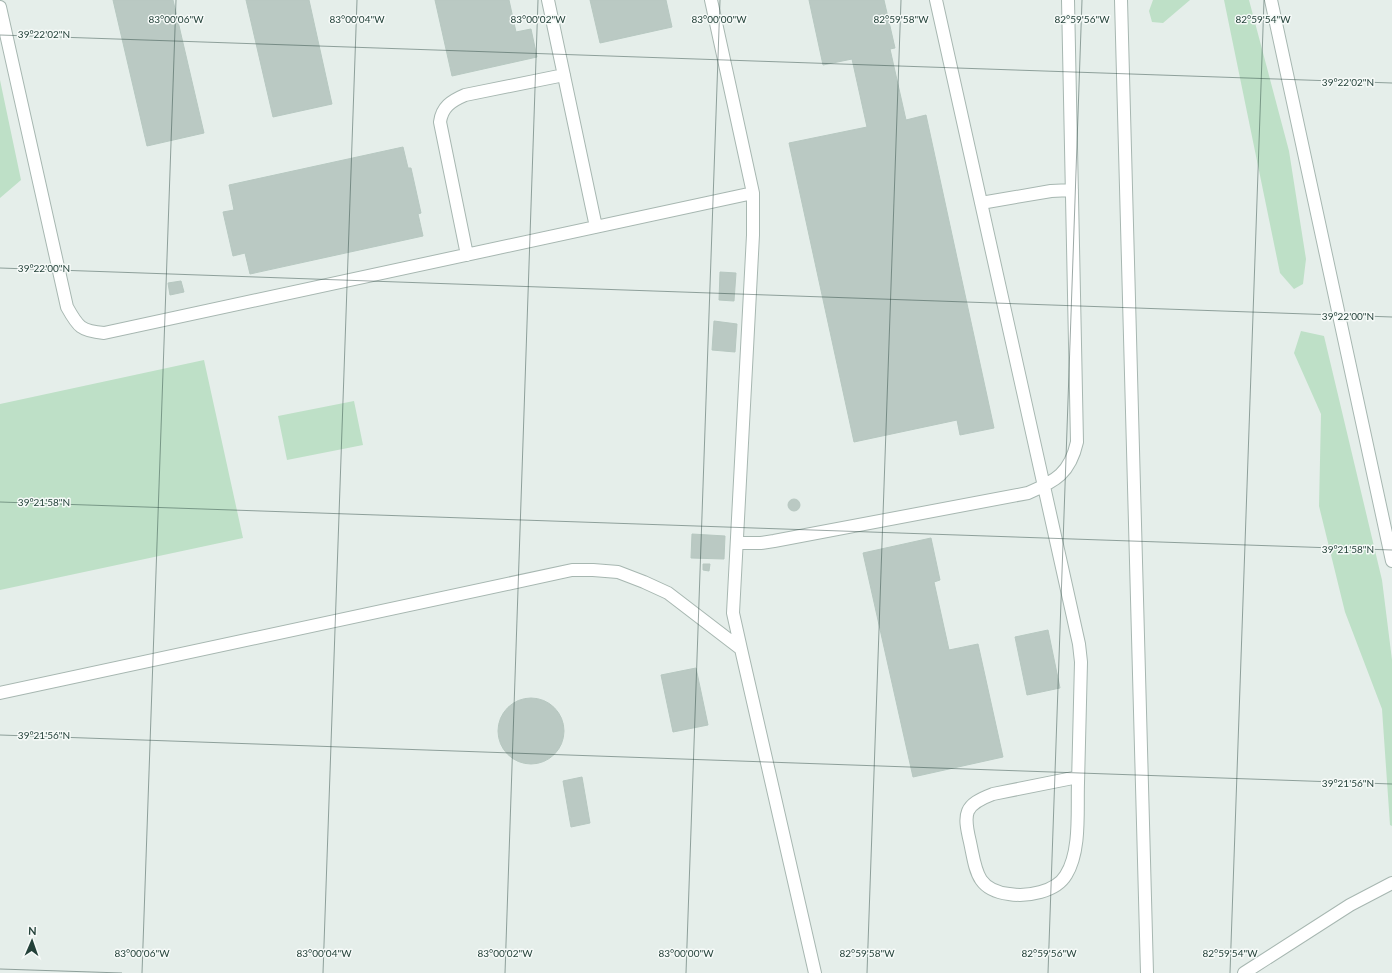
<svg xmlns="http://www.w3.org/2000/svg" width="1392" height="973" viewBox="0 0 1392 973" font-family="Lato,sans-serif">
<rect width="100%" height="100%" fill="#e5eeea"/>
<path fill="#bee0c7" d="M1153,0H1190L1163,23L1152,22L1149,11Z
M1224,0H1249L1289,151L1306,259L1303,284L1294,289L1280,273Z
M0,80L21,180L0,198Z
M1301,331L1324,336L1382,580L1392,660V826L1390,825L1382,709L1345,612L1319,506L1321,414L1294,353Z
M204,360L243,538L0,590V404Z
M354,401L363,445L287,460L278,416Z"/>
<path fill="#bac9c3" stroke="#b7c8c1" d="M113,0H173L204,133L147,146Z
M246,0H309L332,104L273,117Z
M435,0H509L516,32L531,29L537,57L452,76Z
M590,0H666L672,27L600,43Z
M809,0H884L895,48L890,49L906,120L926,115L994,428L960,435L957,420L854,442L789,143L867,127L852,59L823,65Z
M403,147L408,168H411L421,213L418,214L423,236L250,274L245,253L233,256L223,212L234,210L229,185Z
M720,272L736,273L734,301L719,300Z
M181,281L184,292L170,295L168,283Z
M714,321L737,324L735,352L712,350Z
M788 505a6 6 0 1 1 12 0a6 6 0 1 1-12 0Z
M692,534L725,536L724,559L691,558Z
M931,538L940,580L934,582L949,650L978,644L1003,757L913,777L863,553Z
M703,564H710L709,571L703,570Z
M1048,630L1060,688L1027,695L1015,637Z
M696,668L708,725L673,732L661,675Z
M498 731a33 33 0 1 1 66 0a33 33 0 1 1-66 0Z
M582,777L590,823L571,827L563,781Z"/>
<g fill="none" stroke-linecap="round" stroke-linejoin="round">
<defs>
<path id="lane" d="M548,0L596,227
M711,0L753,193V235L733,613L741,649
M936,0L1079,644L1081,662C1080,703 1079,743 1078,783C1077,811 1081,851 1066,875C1056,892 1027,897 1009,894C976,890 976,870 970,842C963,813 964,805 993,794L1078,777
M1121,0L1147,973
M1271,0L1392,561
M0,7L67,307C78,327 81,331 104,333L753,193
M981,203L1051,191L1072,190
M467,255L440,122C442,107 451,101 465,95L564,75
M737,543H761L774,541L1028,493C1056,481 1070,473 1077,442L1068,0
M0,693L572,570H593L618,572L644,582L668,593L741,649L815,973
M1244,973L1350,905L1392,883"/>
</defs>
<use href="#lane" stroke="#a7b7b1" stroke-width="14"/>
<use href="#lane" stroke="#fff" stroke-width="12"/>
</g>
<path fill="none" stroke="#234139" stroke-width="1" stroke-opacity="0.45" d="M0,35L1392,83M0,268L1392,317M0,502L1392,550M0,735L1392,784M0,969L122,973M142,973L176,0M323,973L357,0M505,973L538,0M686,973L720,0M867,973L901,0M1048,973L1082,0M1230,973L1264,0"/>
<g font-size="10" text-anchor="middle" fill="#234139" stroke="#f6faf8" stroke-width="3" stroke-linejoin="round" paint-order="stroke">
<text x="176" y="23">83°00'06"W</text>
<text x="357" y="23">83°00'04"W</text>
<text x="538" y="23">83°00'02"W</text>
<text x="719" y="23">83°00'00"W</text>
<text x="901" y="23">82°59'58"W</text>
<text x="1082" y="23">82°59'56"W</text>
<text x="1263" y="23">82°59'54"W</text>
<text x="44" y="38">39°22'02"N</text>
<text x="1348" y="86">39°22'02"N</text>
<text x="44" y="272">39°22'00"N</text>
<text x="1348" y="320">39°22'00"N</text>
<text x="44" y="506">39°21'58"N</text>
<text x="1348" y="553">39°21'58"N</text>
<text x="44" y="739">39°21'56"N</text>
<text x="1348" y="787">39°21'56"N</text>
<text x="142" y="957">83°00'06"W</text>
<text x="324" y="957">83°00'04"W</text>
<text x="505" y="957">83°00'02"W</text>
<text x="686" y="957">83°00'00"W</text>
<text x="867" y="957">82°59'58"W</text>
<text x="1049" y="957">82°59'56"W</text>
<text x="1230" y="957">82°59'54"W</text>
</g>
<g transform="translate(32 941) rotate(2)" stroke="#f6faf8" stroke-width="3" paint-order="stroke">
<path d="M0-3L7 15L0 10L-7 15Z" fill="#234139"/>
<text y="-6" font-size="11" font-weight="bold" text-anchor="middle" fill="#234139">N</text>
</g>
</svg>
